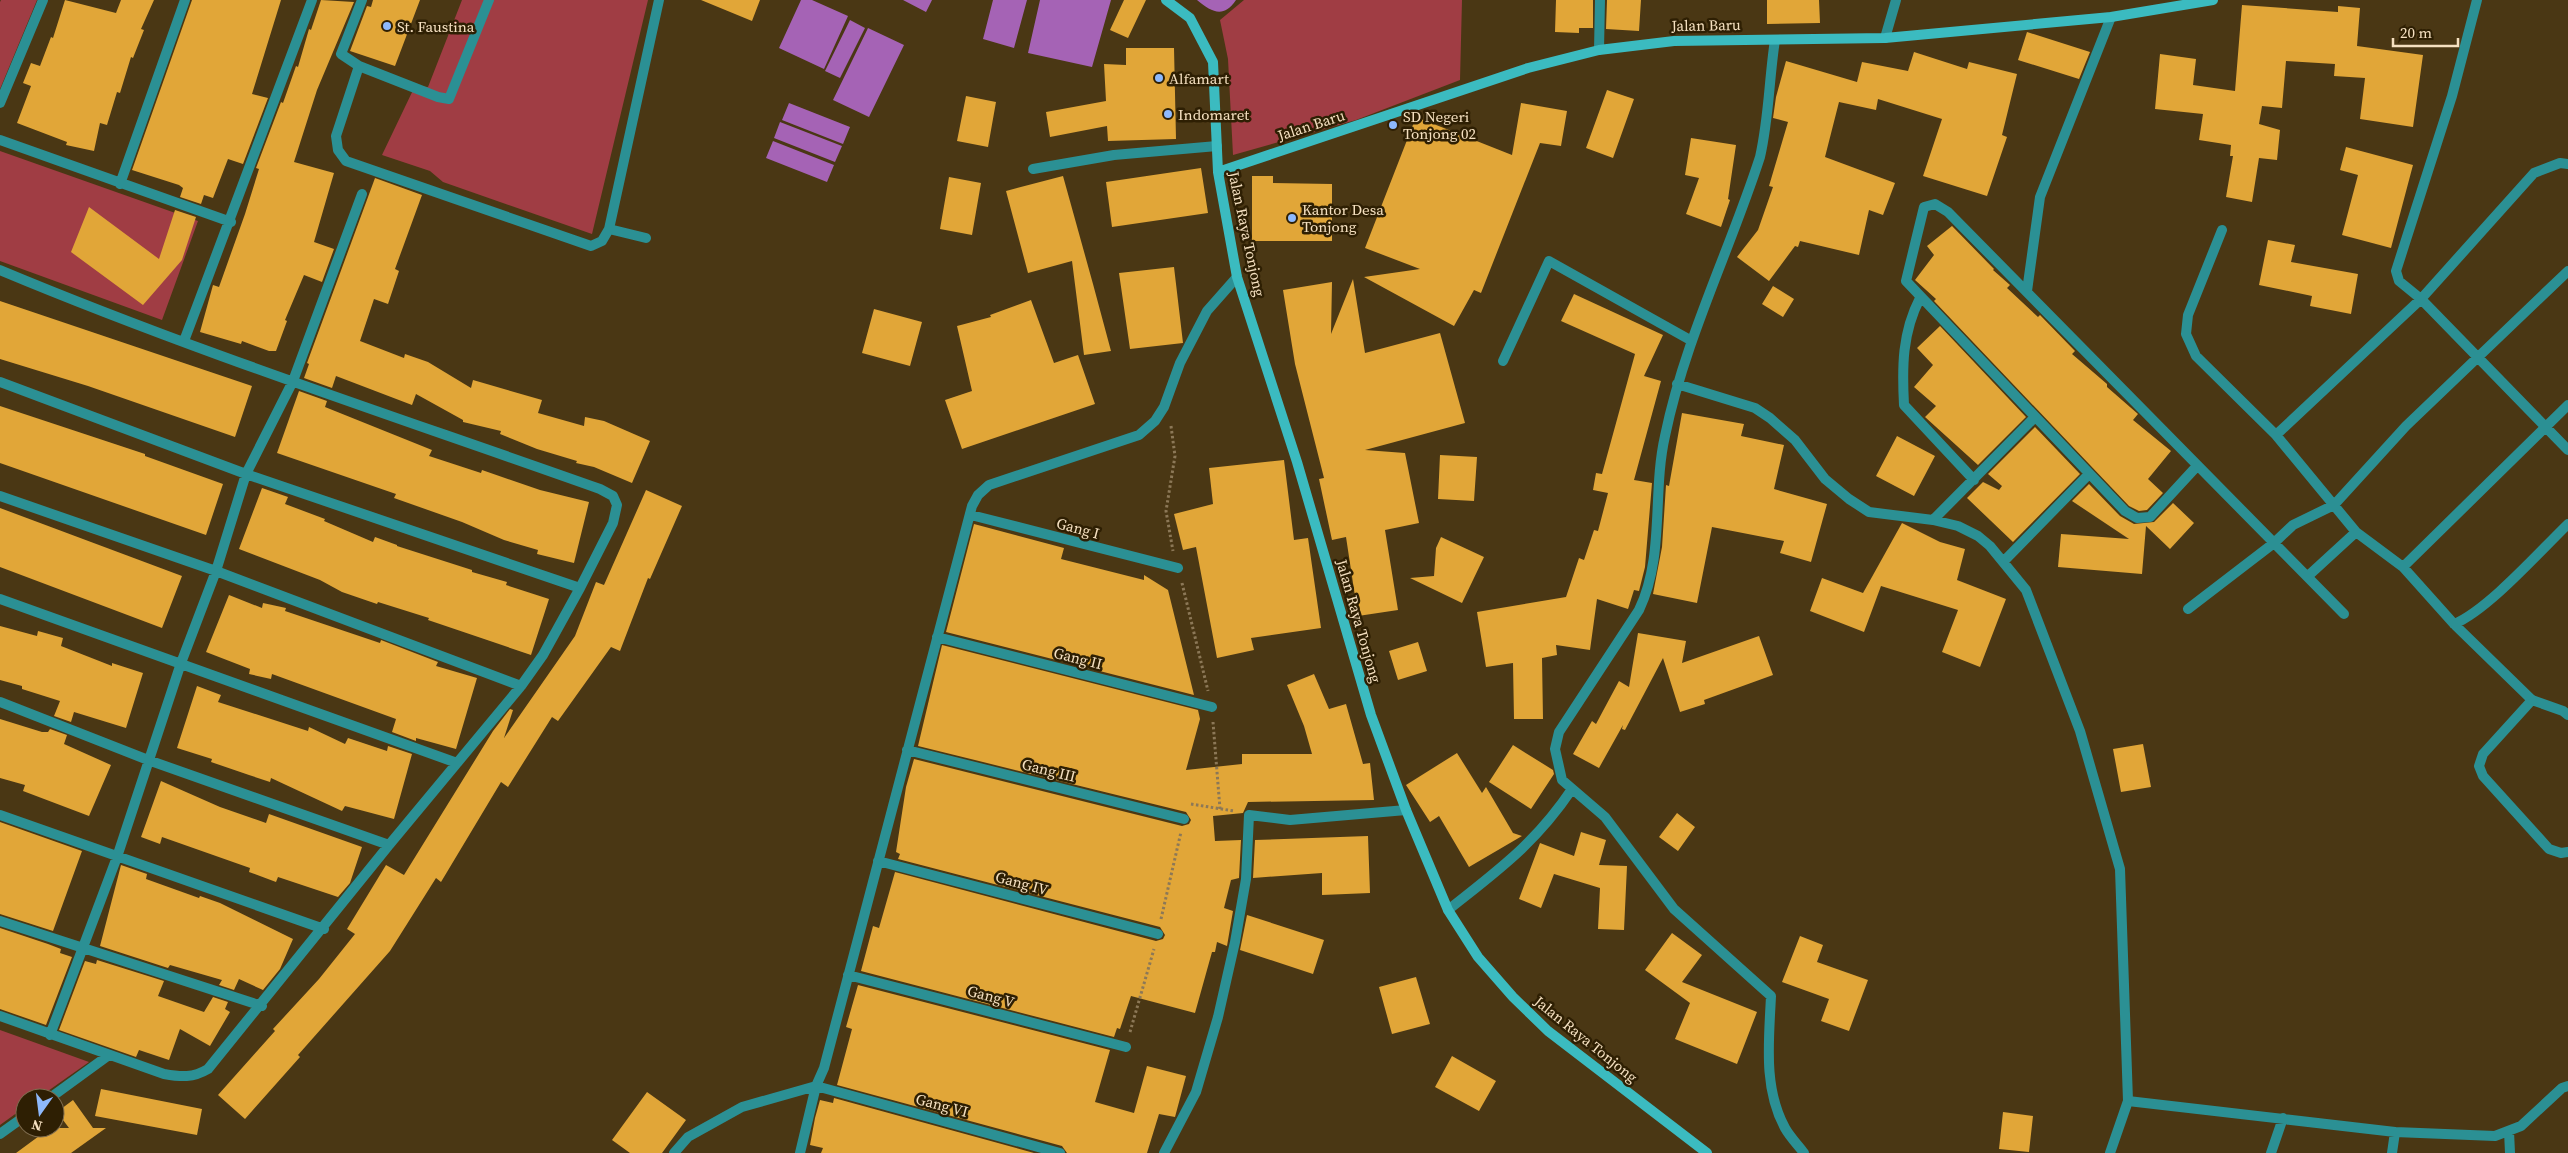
<svg xmlns="http://www.w3.org/2000/svg" width="2568" height="1153" viewBox="0 0 2568 1153" font-family="'Source Serif 4',serif">
<rect width="100%" height="100%" fill="#4a3714"/>
<path fill="#a03d44" d="M1,0H37L0,89V2Z
M462,0H648L592,234L443,182L430,171L382,155L415,86L428,87Z
M1244,0H1462L1460,80L1356,120L1233,155L1228,59L1220,20Z
M0,151L198,221L162,320L0,261Z
M0,1030L89,1062L38,1098H25V1107L0,1125Z"/>
<path fill="#a563b5" d="M801,0H812L848,16L824,69L779,48Z
M903,0H932L926,12Z
M993,0H1027L1014,48L983,39Z
M1040,0H1111L1092,67L1028,53Z
M1197,0H1236C1223,19 1212,12 1197,0Z
M850,20L865,28L840,78L825,71Z
M868,28L904,45L869,117L833,100Z
M789,103L850,127L843,144L782,120Z
M780,122L842,146L835,162L774,138Z
M773,141L834,165L827,182L766,158Z"/>
<path fill="#e1a638" d="M65,0L116,13L121,0H154L141,29L144,30L133,58L131,57L120,93L117,92L107,125L100,123L94,151L66,145L67,142L17,123L31,86L23,83L31,63L40,66L51,37L53,38Z
M192,0H281L252,94L268,98L243,164L228,159L213,198L204,195L201,204L180,197L183,188L179,185L132,170Z
M321,0L354,2L317,90L294,162L334,173L314,242L334,249L322,282L304,275L285,320L287,321L276,351H269L242,341L241,344L200,332L213,285L219,287L245,214L259,169L256,168L281,102L283,103L296,66L298,67L309,29L311,30Z
M373,0H420L395,66L350,51L367,6L371,7Z
M701,0H760L752,21Z
M1124,0H1146L1128,38L1110,30Z
M1556,0H1593V28H1579V33L1555,32Z
M1607,0H1641L1639,31L1606,29Z
M1767,0H1819L1820,23L1767,24Z
M2242,5L2338,12V6L2360,8L2357,46L2423,55L2413,127L2360,119L2365,78L2334,76L2335,64L2286,61L2282,108L2262,106L2259,124L2280,130L2277,160L2259,158L2252,202L2226,197L2233,156H2230L2231,145L2199,140L2203,114L2155,109L2160,54L2196,59L2193,85L2235,91Z
M2027,32L2090,52L2079,79L2018,60Z
M1126,48H1174L1176,139L1108,141L1107,126L1050,137L1046,112L1106,101L1104,64L1126,65Z
M1914,52L1967,69L1969,62L2017,74L2002,135L2007,137L1987,196L1923,176L1942,119L1878,99L1876,110L1839,102L1825,157L1895,183L1883,215L1869,210L1859,255L1800,241L1798,247L1795,246L1769,281L1737,257L1758,230L1773,187L1769,186L1788,122L1773,118L1776,97L1786,61L1857,82L1862,62L1908,71Z
M1607,90L1634,99L1613,158L1586,148Z
M966,96L996,102L988,147L957,141Z
M1521,103L1567,111L1561,146L1540,143L1481,293L1474,290L1454,326L1364,277L1420,269L1365,248L1416,117L1512,155Z
M1691,138L1736,145L1728,199L1730,200L1721,227L1686,214L1699,178L1685,175Z
M2346,147L2413,165L2391,248L2342,235L2358,175L2340,170Z
M1201,168L1208,213L1112,227L1106,182Z
M1063,176L1093,284L1111,351L1084,355L1072,261L1028,273L1006,191Z
M1252,176H1273V183L1332,184V241H1252Z
M949,177L981,183L972,235L940,229Z
M375,178L422,195L395,269L399,271L388,304L374,299L360,341L404,358L405,354L428,362L471,388L473,380L542,400L538,413L584,426L585,417L604,421L650,441L632,483L594,467L576,463L577,461L537,449L500,434L501,431L463,422V420L416,394L412,405L336,376L332,388L304,378L309,364L307,363Z
M89,207L159,259L175,210L196,217L182,260L143,305L71,252Z
M1952,226L1994,269L1993,270L2010,285L2007,288L2038,317L2040,315L2075,351L2072,354L2107,384V387L2138,414L2133,420L2171,451L2148,479L2163,493L2147,510L2139,511L2129,506L1934,301L1936,299L1915,280L1934,255L1927,246Z
M2268,240L2295,245L2291,262L2358,274L2351,314L2310,306L2312,296L2259,285Z
M1174,267L1183,343L1130,349L1119,273Z
M1353,279L1365,353L1440,333L1465,423L1365,450L1405,453L1419,523L1385,530L1398,610L1358,616L1346,537L1332,540L1319,479L1324,478L1295,364L1283,290L1332,282L1331,334Z
M1773,286L1794,299L1783,317L1762,304Z
M1574,294L1663,335L1644,376L1661,381L1634,480L1652,483L1645,567L1639,591L1634,590L1628,609L1597,599L1590,650L1556,645L1557,655L1542,658L1543,719H1514L1513,663L1486,667L1477,612L1566,597L1579,558L1584,560L1594,530L1598,531L1608,493L1593,490L1596,473L1602,474L1635,354L1561,321Z
M1031,300L1054,363L1078,355L1095,404L962,449L945,400L972,391L957,326L991,317L990,315Z
M0,301L252,386L235,437L88,386L0,359Z
M874,309L922,322L910,366L862,353Z
M1940,326L2026,417L1978,465L1925,417L1936,406L1914,387L1933,365L1917,348Z
M299,391L327,401L325,407L432,450L429,456L481,473L482,470L540,490L589,502L574,563L537,554L538,550L504,540L462,522L394,498L396,494L277,453Z
M0,406L145,454V456L223,484L206,535L0,463Z
M1682,413L1744,424L1741,436L1784,445L1774,489L1827,504L1811,562L1780,553L1784,541L1712,527L1697,603L1653,594L1662,547L1666,485L1669,486Z
M2035,427L2080,474L2013,542L1967,498L1983,482L1999,490L2002,486L1988,474Z
M1897,436L1935,456L1914,496L1876,476Z
M1440,455L1477,457L1474,501L1438,499Z
M1284,460L1294,540L1308,538L1321,628L1251,638L1254,650L1217,658L1196,547L1183,550L1174,514L1213,504L1209,468Z
M2089,484L2120,516L2134,524L2154,522L2173,503L2194,523L2170,549L2146,526L2142,574L2058,567L2061,534L2129,539L2072,501Z
M262,488L288,497L285,504L325,519L324,521L373,542L375,537L397,545V546L472,570V572L507,582L506,585L549,599L531,655L428,620L429,618L378,602L377,604L342,592L320,580L239,549Z
M646,490L682,506L650,579L648,578L620,651L611,647L558,721L552,717L508,787L501,782L441,882L436,878L390,951L298,1055L300,1057L245,1119L218,1095L275,1031L273,1029L319,979L355,934L347,929L386,865L404,875L493,731L510,709L513,710L504,738L575,636L596,582L604,585Z
M0,508L182,576L162,628L0,567Z
M1902,523L1940,542L1965,549L1957,580L2006,599L1980,667L1942,652L1958,610L1881,586L1864,632L1810,611L1822,578L1863,593Z
M974,524L1064,548L1061,559L1144,580V575L1168,590L1194,695L946,632Z
M1441,537L1484,557L1462,603L1410,578L1434,576L1436,548Z
M229,595L262,608L263,603L286,608L285,611L380,643L381,640L438,662L436,666L477,678L456,749L416,738V741L392,732L396,719L272,674L271,679L249,674L250,669L206,652Z
M0,626L37,636L38,631L63,638L61,646L112,666V663L143,673L126,728L74,712L71,722L54,716L60,701L22,689V686L0,680Z
M1638,633L1686,641L1682,663L1759,636L1773,675L1704,700L1705,704L1680,712L1663,658L1625,730L1622,729L1623,725L1599,768L1573,754L1592,721L1596,724L1619,681L1629,687Z
M1418,642L1427,671L1398,680L1389,651Z
M942,645L1198,710L1200,719L1186,770L1242,764V754H1312L1304,726L1287,685L1314,674L1329,709L1346,704L1363,764L1370,763L1374,800L1248,802L1243,813L1213,816L1215,841L1241,840L1239,878L1231,880L1224,908L1233,911L1227,946L1217,942L1215,952H1212L1195,1013L1131,996L1120,1029L1117,1028L1114,1037L861,971L873,926L879,928L895,872L1156,941L1163,939L1165,935L1160,927L898,859L900,854L896,852L906,787L914,759L1182,826L1189,824L1191,820L1186,812L918,746Z
M197,686L221,695L218,702L308,731L309,727L345,744L348,738L387,751L388,746L412,754L394,819L345,806L342,811L271,778L270,782L249,775L211,762L212,759L177,748Z
M0,719L42,732H48L50,729L67,735L64,744L111,765L89,816L23,791L25,785L0,778Z
M2143,744L2151,787L2121,792L2113,749Z
M1513,745L1553,770L1554,774L1531,809L1489,782Z
M1457,753L1482,793L1486,787L1513,833L1522,836L1469,867L1439,816L1430,822L1406,785Z
M161,781L220,807L266,823L269,814L362,847L350,883L338,897L278,877L276,882L249,872L250,868L162,837L160,844L141,837Z
M1677,813L1695,827L1678,851L1659,837Z
M0,822L82,851L53,931L0,914Z
M1581,832L1606,840L1599,865L1627,866L1624,930L1598,929L1600,888L1554,874L1541,908L1519,899L1540,843L1574,856Z
M1368,836L1370,893L1322,895V873L1253,878L1255,840Z
M121,865L147,874L146,879L199,898L200,896L220,903L293,939L280,969L263,990L239,979L234,990L219,985L222,980L170,965L168,968L100,946Z
M1247,915L1324,940L1313,974L1240,950Z
M0,928L48,944L61,949L60,953L72,957L46,1025L0,1009Z
M1672,933L1702,955L1682,982L1757,1012L1737,1064L1675,1039L1690,1003L1645,970Z
M1800,936L1823,945L1817,962L1868,980L1849,1031L1821,1021L1829,999L1782,982Z
M97,960L164,981L158,996L204,1012L213,997L228,1002L225,1009L230,1012L210,1046L180,1029L169,1060L139,1050L136,1057L59,1030L85,961L96,964Z
M1416,977L1430,1024L1392,1034L1379,987Z
M858,985L1110,1050L1095,1102L1134,1113L1147,1066L1186,1076L1175,1117L1159,1114L1147,1153H1067L1062,1146L837,1085L852,1029L846,1027Z
M1452,1056L1496,1081L1479,1111L1435,1087Z
M101,1089L202,1109L197,1135L95,1116Z
M647,1092L686,1120L662,1153H630L612,1140Z
M834,1098L1034,1153H821L823,1148L810,1145L815,1118L820,1100L833,1103Z
M73,1100L93,1128H106L71,1153H16L50,1128H69L57,1112Z
M2003,1112L2033,1116L2029,1152L1999,1149Z"/>
<g fill="none" stroke-linecap="round" stroke-linejoin="round">
<path stroke="#8c7857" stroke-width="3" stroke-dasharray="2.5 2.5" stroke-linecap="butt" d="M1171,426L1175,456L1166,511L1173,551
M1182,583L1208,691
M1213,722L1220,809
M1191,804L1234,811
M1161,919L1181,832
M1130,1032L1154,949"/>
<path stroke="#2b9094" stroke-width="10" d="M362,0L341,54L359,66L336,136L338,150L346,161L591,246L602,241L609,229L659,0
M359,66L438,97L449,99L489,0
M609,229L646,238
M2568,715L2563,711L2532,700L2483,754L2479,766L2483,776L2549,849L2561,853L2568,852"/>
<path stroke="#2b9094" stroke-width="10" d="M2477,0L2452,96L2396,271L2399,281L2421,299L2568,450
M1885,38L1896,0
M1775,40C1769,79 1769,118 1760,157C1730,250 1685,339 1665,436C1652,493 1665,556 1639,610L1559,732L1555,749L1562,780L1605,817L1674,909L1771,996C1769,1040 1763,1088 1785,1128C1790,1137 1798,1145 1804,1153
M1599,50L1600,0
M0,103L43,0
M0,140L231,222
M1033,169L1114,155L1217,146
M120,184L185,0
M2222,230L2188,315L2186,334L2196,356L2276,435L2356,532L2403,567L2454,624L2532,700
M0,270C196,352 400,418 600,489L613,496L617,505L613,523L580,588L543,655L521,686L389,845L208,1069C193,1078 181,1077 164,1074L0,1016
M2027,291L2040,197L2111,17
M1920,298C1902,333 1902,367 1904,405L1974,480
M184,341L312,0
M1503,361L1549,261L1692,341
M0,382L246,474L580,588
M1677,384L1755,408L1770,418L1795,440L1825,479L1849,499L1869,512L1933,520L1958,526L1978,536L1990,546L2026,590L2080,731L2120,869L2128,1101L2110,1153
M2276,435L2421,299L2534,173L2560,163L2568,164
M2197,466L2150,517L2137,518L2125,511L1906,281L1924,207L1935,204L1948,212L2344,614
M0,496L216,571L521,686
M971,515L1178,568
M1933,520L2035,417
M2004,561L2089,474
M2403,567L2568,405
M2308,576L2356,532
M0,599L457,763
M2188,609L2274,543L2293,525L2334,505L2406,426L2568,271
M2454,624C2488,610 2540,551 2568,524
M937,637L1212,707
M0,702L148,760L389,845
M907,750L1184,819
M0,815L324,929
M878,861L1158,934
M1448,910C1498,870 1535,844 1572,789
M0,921L262,1006
M848,975L1126,1047
M50,1035L117,857L181,663L216,571L246,474L293,381L362,194
M50,1098L109,1055
M2128,1101L2395,1132L2495,1136L2521,1126L2562,1088L2568,1086
M2509,1131L2510,1153
M0,1134L25,1116
M674,1153L688,1137L742,1107L816,1086L1060,1153
M800,1153L816,1086L824,1068L972,506L978,495L989,485L1139,435L1155,421L1164,407L1180,363L1207,311L1237,277
M1164,1153L1196,1092L1218,1017L1235,942L1246,879L1249,815L1290,820L1406,810
M2271,1153L2283,1118
M2392,1153L2395,1132"/>
<path stroke="#3bbbc0" stroke-width="10" d="M1166,0L1190,18L1213,62L1218,172L1237,277L1297,462L1371,715L1406,810L1448,910L1478,957L1513,997L1548,1031L1707,1153
M1218,172L1528,68L1599,50L1674,41L1885,38L2111,17L2213,0"/>
</g>
<g fill="#8eb9fc" stroke="#2e1f03" stroke-width="2">
<circle cx="387" cy="26" r="5"/>
<circle cx="1159" cy="78" r="5"/>
<circle cx="1168" cy="114" r="5"/>
<circle cx="1393" cy="125" r="5"/>
<circle cx="1292" cy="218" r="5"/>
</g>
<g text-anchor="middle" dominant-baseline="central" stroke-width="5" stroke-linejoin="round" paint-order="stroke">
<g font-size="15" fill="#f5e0c0" stroke="#2e1f03">
<text transform="translate(1706 25) rotate(-1)">Jalan Baru</text>
<text transform="translate(1311 125) rotate(-18)">Jalan Baru</text>
<text transform="translate(1247 234) rotate(78)">Jalan Raya Tonjong</text>
<text transform="translate(1078 528) rotate(15)">Gang I</text>
<text transform="translate(1359 621) rotate(74)">Jalan Raya Tonjong</text>
<text transform="translate(1078 658) rotate(14)">Gang II</text>
<text transform="translate(1049 770) rotate(14)">Gang III</text>
<text transform="translate(1022 883) rotate(15)">Gang IV</text>
<text transform="translate(991 996) rotate(15)">Gang V</text>
<text transform="translate(1586 1039) rotate(39)">Jalan Raya Tonjong</text>
<text transform="translate(942 1105) rotate(15)">Gang VI</text>
</g>
<g font-size="15" fill="#f5e0c0" stroke="#2e1f03" text-anchor="start">
<text x="397" y="26">St. Faustina</text>
<text x="1169" y="78">Alfamart</text>
<text x="1178" y="114">Indomaret</text>
<text x="1403" y="116">SD Negeri<tspan x="1403" dy="17">Tonjong 02</tspan></text>
<text x="1302" y="209">Kantor Desa<tspan x="1302" dy="17">Tonjong</tspan></text>
</g>
</g>
<g transform="translate(40 1113) rotate(194)"><circle r="24" fill="#2e1f03" stroke="#7e6c4f"/>
<path d="M0-4L9 19L0 12L-9 19Z" fill="#8eb9fc"/>
<text y="-8" font-size="14" font-weight="bold" text-anchor="middle" fill="#f5e0c0">N</text>
</g>
<path d="M2393 38v8h65v-8" fill="none" stroke="#f5e0c0" stroke-width="2.5"/>
<text x="2400" y="38" font-size="15" fill="#f5e0c0" stroke="#2e1f03" stroke-width="4" paint-order="stroke">20 m</text>
</svg>
